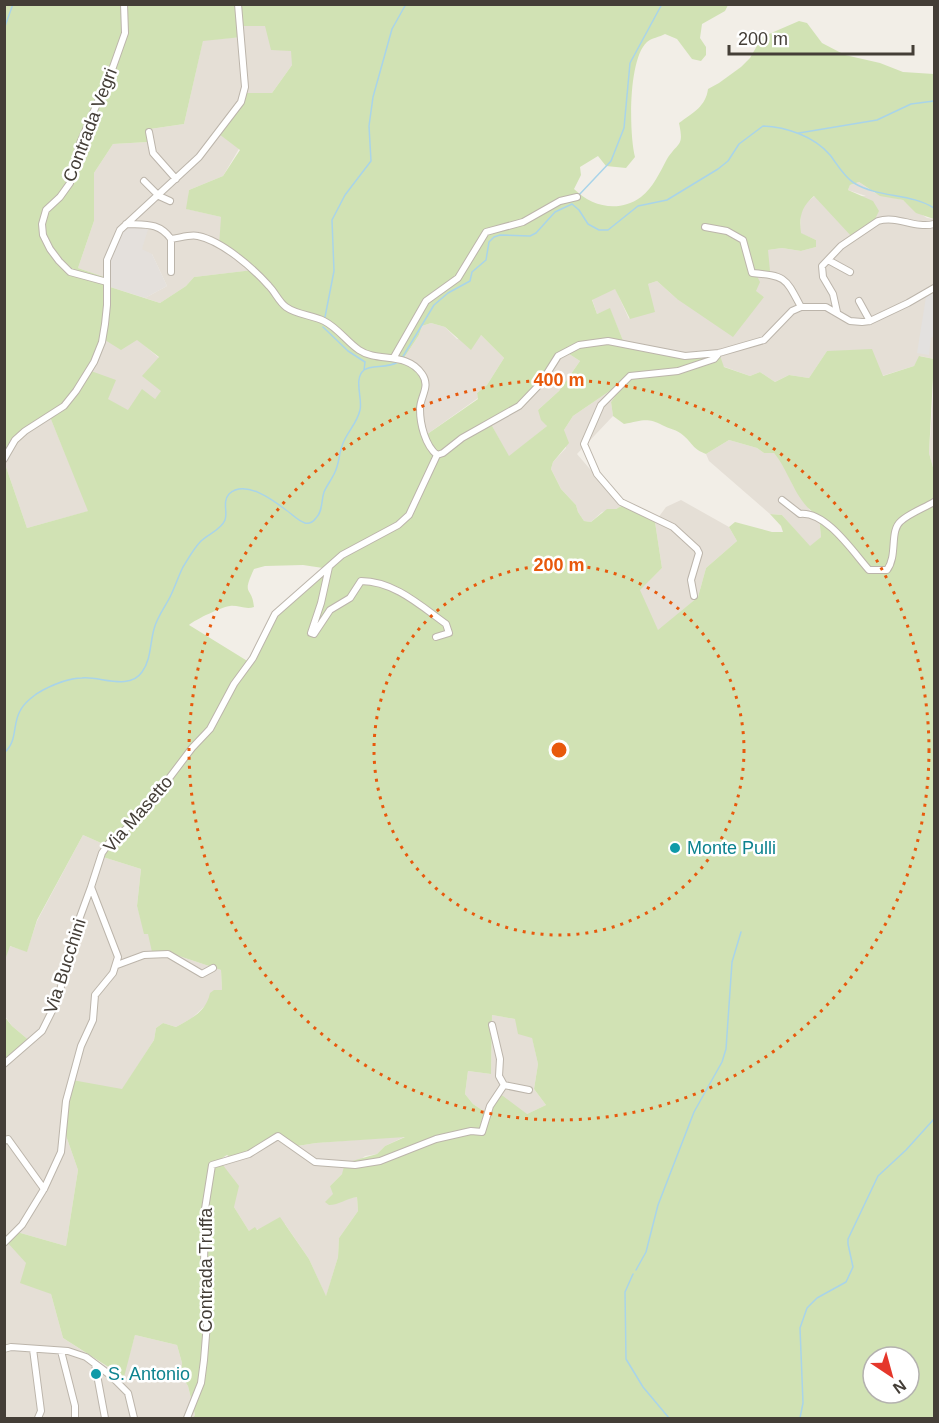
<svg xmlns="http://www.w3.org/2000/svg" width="939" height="1423" viewBox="0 0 939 1423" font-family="Arial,sans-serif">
<rect width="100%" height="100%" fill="#f2eee7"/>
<path fill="#e5dfd6" d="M242,26H266L292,51V65L272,93L223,176L189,190L187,209L221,217L254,270L194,277L186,286L160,303L145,298L167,286L152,254L107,278L78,268L94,221V173L113,144L148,142L150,129L184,124L203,40L241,37Z
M859,182L875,193L903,200L912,208L927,218L934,219V359L920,356L914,366L882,376L838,351H827L809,378L789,375L775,382L760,372L750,376L700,358L624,343L610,309L597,314L592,299L615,288L629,319L648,284L657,281L677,299L764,297L755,291V272L768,250L782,248L801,251L816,247V240L800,233L801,211L807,202L815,196H866L848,190L850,185Z
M431,323L445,327L457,339L481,335L504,358L487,385L477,393L478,398L426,435L402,361L419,335L422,326Z
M105,339H137L159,358L161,392L155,399L129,411L107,399L90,371Z
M566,352L580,361L559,391L538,410L547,426L509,457L491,424Z
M934,380V471L929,453Z
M617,386L618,392L611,402L613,416L577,454L608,490L624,505L616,509L602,512L591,522L584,521L578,512L576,505L561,489L551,469L553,462L566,448L564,430L573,416Z
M50,417L89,511L27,528L4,461L14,445L26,433Z
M729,440L757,448L764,453H774L783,464L793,485L811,512L819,516L821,537L810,547L782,515L770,514L709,461L706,454Z
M681,500L729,527L737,541L706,568L698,597L658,631L639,590L662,568L655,522L666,507Z
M83,835L108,846L103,857L141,869L137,906L145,934L148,933L158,951L170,953L221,970L222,990L192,1018L176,1027L163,1023L156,1028L154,1040L122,1090L63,1127L78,1170L66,1246L17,1232L26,1263L51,1294L63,1338L123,1377L135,1335L177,1345L182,1363L181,1375L188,1386L195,1415L193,1418H5L4,1065L31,1042L12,1026L5,1016V960L9,946L27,951L37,921Z
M492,1015L515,1019L532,1037L538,1064L534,1089L546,1105L527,1114H488L473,1104L465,1094L468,1071L491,1074Z
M276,1136L291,1147L316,1143L406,1136L385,1146L377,1154L365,1156L342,1174L330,1186L349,1198L357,1197L358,1211L339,1238L338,1257L326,1297L309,1259L285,1224L249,1231L234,1207L219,1160Z"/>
<path fill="#e4e0dc" d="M127,221L149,226L142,249L152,254L167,286L145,298L107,286L108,258Z"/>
<path fill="#d1e2b4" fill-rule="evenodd" d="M4,5H728L725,11L702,24L700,38L706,47V55L701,61L692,59L677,39L665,34C660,37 651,38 647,42C628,59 629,133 635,157L626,168L606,166L598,156L580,167L581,175L574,189C592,207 619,213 641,197C653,188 660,172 667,159C679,141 684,147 679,123C693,113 706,106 708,89L719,83L741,67L750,58L762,37L799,21L807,23L822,43L845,55L880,63L903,72L934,74V219L916,213L903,200L880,196L859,182L850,185L848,190L873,201L879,211L873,223L852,237L814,196C801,207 799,217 801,233L816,240V247L801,251L782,248L768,250L770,271L755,272L760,282L756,291L764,297L733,337L677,299L657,281L648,284L655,312L630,319L615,289L592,300L597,314L610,308L624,343L672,354L719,353L724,367L750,376L760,372L775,382L789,375L809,378L827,351L872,349L883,376L914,366L919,356L934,359L929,453L934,471V496L932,500L934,504V1418H193L195,1415L188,1386L181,1375L182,1363L177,1345L135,1335L124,1377L63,1338L51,1294L20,1283L26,1263L7,1242L17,1232L66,1246L78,1170L63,1127L72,1080L122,1089L154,1040L156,1028L163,1023L176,1027C192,1018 206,1012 210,993L214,990H222L221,970L170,953L152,952L148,934H144L137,906L141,869L103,857L108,846L83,835L37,920L27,952L10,946L5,960V464L27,528L88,511L50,417C29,431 18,439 5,461ZM242,26H265L271,50L291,51L292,65L272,93H246L219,134L240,150L223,176L189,190L186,209L221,217L219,246L253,270L194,277L186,286L160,303L107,286V278L78,268L94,221V173L113,144L148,142L150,129L184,124L203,41L242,37ZM431,323L445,327L471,350L481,335L504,358L487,385L477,393L478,399L426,435L421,405L427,386L421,373L402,361L419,335L422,326ZM105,340L121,350L137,340L159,357L142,376L161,391L155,399L142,389L128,410L108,399L116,380L91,371ZM566,352L580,361L559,391L538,410L541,420L547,426L509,456L491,424L539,387L554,362ZM617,386L618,392L611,402L613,416L624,424C641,421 647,417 662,425C669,429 677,429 684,436C693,444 693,449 706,454L729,440L757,448L764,453H774C790,472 796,504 819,516L821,537L810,546L782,515L770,514L781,526L783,532H772L735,522L729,527L737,541L706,568L698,597L658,630L640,590L662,568L655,522L627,503L616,509H607L591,522L584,521L578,512L576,505L561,489L551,469L553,462L569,443L564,430L573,416ZM303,565L323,568L275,615L249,662L189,625C196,619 222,607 230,606C238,605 246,610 254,607C252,585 241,597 254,569L265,566ZM492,1015L515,1019L518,1034L532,1038L538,1064L534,1089L546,1105L527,1114L499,1093L488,1114L473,1104L465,1094L468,1071L491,1074ZM276,1136L291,1147L316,1143L405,1137L385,1146L377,1154L345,1163L342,1174L330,1186L333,1194L325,1202L329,1205C339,1205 347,1198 357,1197L358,1211L339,1238L338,1257L326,1296L309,1259L280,1217L257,1230L255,1227L249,1231L234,1207L239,1186L219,1160L227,1155C244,1168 263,1146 276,1136ZM873,1357H909V1393H873Z
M4,1016L12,1026L31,1042L4,1065Z"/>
<path fill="#e3e1df" d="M934,291V336L931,338L929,355L917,353L926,297Z"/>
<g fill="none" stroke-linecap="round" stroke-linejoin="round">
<path stroke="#a9d4e9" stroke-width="1.5" d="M4,29L13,4
M799,133L877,120L911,104L934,101
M578,196L611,161L624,128L630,63L662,4
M325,317L334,271L332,220L345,195L371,161L369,126L373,97L392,29L406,4
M323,327L348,351L365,362L364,370
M402,358L434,305L448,293L470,281L472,272L486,260L489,242L494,237L500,235L530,236L536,233L555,212L572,204L579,210L588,224L599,230H608L638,206L667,200L718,169L728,161L739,144L763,126C786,127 814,136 830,155C837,164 844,177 854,183C878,198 911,193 934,208
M4,753C18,741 12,725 20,711C24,703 35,694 43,690C55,684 68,678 82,678C100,676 129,691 142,672C151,660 150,643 154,629C157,617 165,607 170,597C175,587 178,577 183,567C188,559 194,548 201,541C208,534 221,530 225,520C228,512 222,502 229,494C245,479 273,500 286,510C292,514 298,521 305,523C309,524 313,522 316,518C323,511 321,501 324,492C327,485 332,479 335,472C339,464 339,454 342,446C346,433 357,424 360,410C363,399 353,379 364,370C371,364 387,369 398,362
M636,1270L646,1252L658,1205L694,1112L722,1062L726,1049L732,962L741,932
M633,1274L625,1292L626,1359L643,1387L669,1418
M800,1418L803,1403L800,1328L807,1308L817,1298L846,1282L853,1267L848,1244V1239L878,1176L906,1150L934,1119"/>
<defs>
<path id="street" d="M149,132L153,153L176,179
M144,181L159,196L170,201
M126,224C145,225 159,222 171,239C180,238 190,234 198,236C222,241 253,268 269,286C275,292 279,302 286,307C297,315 312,315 324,321C338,328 347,342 359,350C378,363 406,351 422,374C431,387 420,396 420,409C420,424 425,445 437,455
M705,227L727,231L743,240L752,273C786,276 785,277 801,307
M828,260L850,272
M171,272V239
M107,282L70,272L59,261L50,249L43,235L42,224L46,210L60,197L70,183L80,143L113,67L125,33L124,4
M859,301L870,321
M837,312L833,294L823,277L822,266L841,246L878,221C897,215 915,229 934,224
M394,357L426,301L458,278L486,232L523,222L560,201L577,197
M437,455L443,453L462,438L519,406L541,383L558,356L579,345L608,341L685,356L719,353L764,340L792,311L801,307H826L850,321L862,322L870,321L908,303L934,288
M4,459L15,440L25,431L64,406L76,391L94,362L102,342L105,324L107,305V260L120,230L199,157L241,102L245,87L238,4
M782,500L800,514C826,511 853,552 869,570H887C898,555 889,531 901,521C910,513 924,508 934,502
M329,567L321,603L311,633L314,634L330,610L350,598L361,581C394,581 421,606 446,624L449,633L436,637
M694,596L691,580L699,553L697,549L673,527L621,502L597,474L584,444L601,405L630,376L678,371L714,359L719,353
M117,965L144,955L168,954L202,974L213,968
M492,1025L500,1059L499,1076L504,1085
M4,1064L42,1031L58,999L73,936L91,887
M504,1085L529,1090
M4,1141L8,1139L44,1189
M4,1243L22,1225L44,1189L61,1152L66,1101L81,1046L93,1020L95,995L113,973L118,957L91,887L102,853L109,843L139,818L192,748L210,729L234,684L253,658L275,614L342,555L398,525L409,515L437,455
M4,1349L11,1347L68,1351L86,1357L110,1375L128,1393L134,1418
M33,1349L41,1411L38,1418
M61,1351L75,1406V1418
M95,1364L105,1418
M187,1418L201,1383L204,1360L207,1323L204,1266L205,1209L212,1165L249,1154L278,1136L315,1162L355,1165L380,1161L436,1139L471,1131L482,1132L490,1106L504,1085"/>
</defs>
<use href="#street" stroke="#bcb5ab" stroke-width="8"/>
<use href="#street" stroke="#fff" stroke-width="6"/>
</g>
<g fill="none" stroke="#e8590c" stroke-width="3" stroke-dasharray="3 6">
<circle cx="559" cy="750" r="185"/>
<circle cx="559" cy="750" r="370"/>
</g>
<g fill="#0f9aa8" stroke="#fff" stroke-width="2">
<circle cx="675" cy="848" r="6"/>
<circle cx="96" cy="1374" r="6"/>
</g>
<g text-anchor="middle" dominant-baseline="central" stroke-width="5" stroke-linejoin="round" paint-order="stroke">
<g font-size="18" fill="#443e37" stroke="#fff">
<text transform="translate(90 125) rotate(-69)">Contrada Vegri</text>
<text transform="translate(138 814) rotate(-49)">Via Masetto</text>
<text transform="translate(65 966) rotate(-72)">Via Bucchini</text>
<text transform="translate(206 1270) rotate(-90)">Contrada Truffa</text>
</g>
<g font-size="18" fill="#0d838f" stroke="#fff" text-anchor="start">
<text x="687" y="848">Monte Pulli</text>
<text x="108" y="1374">S. Antonio</text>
</g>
</g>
<circle cx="559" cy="750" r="9" fill="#e8590c" stroke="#fff" stroke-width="3"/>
<g font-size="18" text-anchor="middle" font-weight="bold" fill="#e8590c" stroke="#fff" stroke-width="5" stroke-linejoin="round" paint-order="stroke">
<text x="559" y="386">400 m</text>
<text x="559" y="571">200 m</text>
</g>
<rect width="939" height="1423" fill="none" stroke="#443e37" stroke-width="12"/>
<g transform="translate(891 1375) rotate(144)"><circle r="28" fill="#ffffff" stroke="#b4b2af" stroke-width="1.5"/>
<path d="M0-4.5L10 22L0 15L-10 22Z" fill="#e5372b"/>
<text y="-9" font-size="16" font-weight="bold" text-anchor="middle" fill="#443e37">N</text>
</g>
<path d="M729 45v9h184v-9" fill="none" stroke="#443e37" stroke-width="3"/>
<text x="738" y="45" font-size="18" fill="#443e37" stroke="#ffffff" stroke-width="4.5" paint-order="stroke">200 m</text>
</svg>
